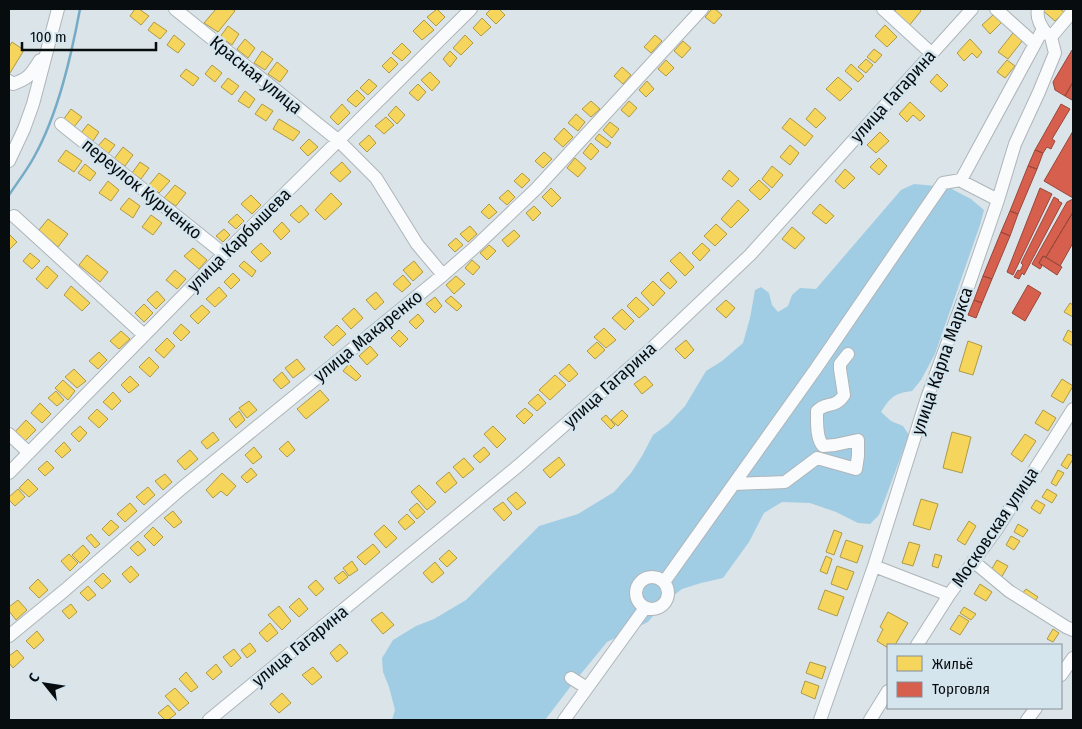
<svg xmlns="http://www.w3.org/2000/svg" width="1082" height="729" viewBox="0 0 1082 729" font-family="'Fira Sans Condensed',sans-serif">
<rect width="100%" height="100%" fill="#dbe4e8"/>
<path fill="#a1cde4" d="M914,184L948,187L971,199L984,210L980,225L935,354L921,380L912,391C894,393 890,398 881,412L891,421L903,426L909,435L879,515L870,524L858,523L836,512L810,503L782,502L764,513L749,542L723,578L701,583L682,589L665,602L648,622L607,642L571,686L545,720H392L395,710L389,687L383,672L382,658L393,640L416,626L434,619L466,600L539,526L578,514L614,492L631,473L642,456L653,435L668,424L685,406L706,371L722,361L743,343L750,318L755,290L761,287L769,293L772,305L778,312L788,306L792,295L800,288L816,289L901,190Z"/>
<path fill="#f6d55c" stroke="#ae9945" d="M135,9H139L149,16L141,25L130,16Z
M216,9H232L235,11L218,32L204,23Z
M437,9L445,17L436,26L427,17Z
M491,9H499L505,15L496,24L486,14Z
M712,9H715L722,15L714,24L705,17Z
M897,9H919L921,11L908,27L892,13Z
M1041,9H1060L1064,12L1055,21Z
M993,15L1002,22L990,34L982,25Z
M482,18L491,27L481,36L473,28Z
M424,20L434,30L422,40L413,31Z
M154,22L167,31L160,39L148,30Z
M885,25L897,37L887,47L875,36Z
M228,26L239,34L232,45L220,37Z
M1013,33L1023,40L1008,59L998,52Z
M174,35L185,44L178,53L167,45Z
M465,35L473,43L461,55L453,48Z
M655,35L662,41L651,53L644,47Z
M245,39L255,48L248,58L237,49Z
M970,39L982,52L977,58L972,53L964,61L957,53Z
M683,41L691,48L682,58L674,51Z
M12,42L24,50L10,73H9V47Z
M402,43L411,52L402,61L392,53Z
M874,49L882,55L875,63L867,57Z
M262,51L273,59L265,70L254,63Z
M450,51L457,58L450,67L443,59Z
M391,57L398,64L389,73L382,66Z
M866,59L873,65L866,73L858,67Z
M666,60L674,68L666,76L658,69Z
M1007,60L1015,66L1005,78L997,72Z
M277,62L288,71L280,82L268,74Z
M851,64L864,76L858,82L845,71Z
M212,65L222,73L215,82L205,74Z
M622,67L631,75L623,84L614,76Z
M186,69L199,78L193,86L180,76Z
M430,72L440,82L432,91L421,80Z
M937,74L948,85L941,92L930,82Z
M838,77L852,89L840,101L826,89Z
M228,78L239,86L232,95L221,87Z
M369,79L377,86L368,95L360,88Z
M647,81L654,89L646,97L639,90Z
M418,84L426,92L418,101L409,93Z
M357,90L365,98L356,107L347,100Z
M245,91L255,99L249,108L238,101Z
M591,101L600,109L591,117L582,109Z
M629,101L637,108L629,117L621,110Z
M910,102L925,116L920,121L913,115L907,122L899,114Z
M262,104L273,111L266,121L255,114Z
M342,104L350,113L338,125L330,117Z
M396,106L405,115L397,124L388,115Z
M815,108L826,118L816,128L806,119Z
M71,109L82,117L74,127L63,120Z
M576,114L585,122L578,131L568,123Z
M386,117L394,125L384,134L375,126Z
M790,118L813,136L805,146L782,128Z
M279,119L300,132L293,141L273,129Z
M610,122L619,129L612,138L603,130Z
M88,124L99,132L93,141L81,133Z
M564,128L573,137L563,147L554,139Z
M880,132L889,141L876,153L867,145Z
M599,134L611,143L607,148L595,139Z
M369,135L376,143L367,152L359,144Z
M105,138L115,145L108,154L98,146Z
M309,139L318,147L308,156L300,148Z
M591,143L599,151L591,160L583,153Z
M790,145L799,153L790,165L780,157Z
M123,147L133,155L125,166L114,159Z
M66,150L82,161L74,172L58,161Z
M544,152L552,159L543,168L535,161Z
M575,158L586,168L578,177L567,168Z
M879,158L887,166L879,175L870,167Z
M140,162L149,168L141,179L132,173Z
M342,162L351,172L340,182L330,173Z
M85,164L96,173L90,181L78,173Z
M772,166L783,175L772,188L762,179Z
M845,169L855,178L844,189L835,181Z
M729,170L739,179L732,187L722,179Z
M159,173L170,181L159,193L149,185Z
M522,173L530,180L522,188L514,181Z
M759,180L770,190L760,200L749,190Z
M108,181L119,190L111,201L99,193Z
M175,185L186,193L176,206L164,198Z
M551,188L561,198L552,207L542,197Z
M508,190L515,197L507,205L499,198Z
M331,193L342,204L325,220L315,210Z
M251,195L261,205L252,214L241,204Z
M129,198L140,206L133,218L120,209Z
M738,200L749,210L731,228L721,219Z
M489,204L497,212L489,219L481,212Z
M820,204L834,216L826,224L812,213Z
M301,205L309,214L299,223L290,215Z
M534,206L541,213L533,221L526,213Z
M237,214L244,221L236,229L228,222Z
M151,215L162,223L153,235L142,227Z
M48,219L68,234L58,247L39,230Z
M282,222L290,231L281,240L273,231Z
M716,224L727,234L715,246L704,236Z
M470,226L477,234L468,242L460,234Z
M792,227L805,238L795,249L782,239Z
M224,229L230,235L223,242L216,236Z
M514,230L520,236L508,247L502,240Z
M9,234L17,242L10,249L9,248Z
M456,238L463,245L455,252L448,245Z
M261,243L271,253L261,262L251,252Z
M702,243L710,250L700,261L692,253Z
M489,245L496,251L487,260L480,253Z
M193,248L207,260L199,269L184,256Z
M680,252L694,267L685,276L670,261Z
M30,253L40,261L32,269L23,261Z
M87,255L108,272L100,282L79,265Z
M472,260L480,267L473,275L465,268Z
M244,261L256,271L252,277L239,266Z
M414,261L423,272L413,281L403,270Z
M47,266L58,276L47,289L36,279Z
M175,270L186,279L177,289L166,280Z
M668,272L677,282L670,289L660,280Z
M233,273L240,280L231,289L224,282Z
M403,275L411,284L402,292L393,284Z
M456,276L465,284L454,294L446,285Z
M653,281L665,293L653,306L641,293Z
M71,286L90,303L82,311L64,295Z
M219,287L227,296L215,307L206,299Z
M157,291L165,300L156,309L147,300Z
M376,292L384,302L375,310L366,300Z
M451,296L462,306L457,311L445,301Z
M435,297L442,306L435,313L426,304Z
M636,297L649,309L639,318L627,306Z
M726,300L735,308L726,318L716,309Z
M1070,303L1073,305V317L1064,312Z
M144,304L153,313L144,322L135,313Z
M202,305L210,312L198,324L190,316Z
M354,308L363,318L351,329L342,319Z
M622,309L634,321L625,330L612,318Z
M418,314L424,321L416,329L409,322Z
M181,324L190,332L181,341L173,333Z
M337,325L346,334L333,346L324,337Z
M604,328L616,340L606,348L594,337Z
M399,330L408,339L400,347L391,338Z
M1068,330L1073,333V346L1063,340Z
M121,331L130,339L119,349L110,341Z
M167,338L175,346L164,358L155,350Z
M686,340L694,350L685,359L675,349Z
M968,341L982,346L973,375L959,371Z
M597,342L605,350L595,359L587,351Z
M370,346L378,355L367,365L359,356Z
M99,352L107,360L98,369L89,361Z
M149,357L159,367L150,377L139,367Z
M297,359L305,369L293,378L285,368Z
M349,364L361,376L356,381L343,371Z
M569,364L578,374L569,382L559,373Z
M74,369L86,381L77,388L65,377Z
M282,372L290,382L281,389L273,380Z
M555,375L566,385L550,400L539,390Z
M130,376L139,385L129,393L121,385Z
M645,376L653,385L642,394L634,384Z
M1062,379L1073,386L1063,403L1051,396Z
M63,380L75,391L68,400L55,388Z
M320,390L329,400L306,419L297,409Z
M56,391L64,400L57,406L48,398Z
M113,392L121,401L112,410L103,402Z
M538,394L546,403L537,411L528,403Z
M249,401L257,410L247,418L239,408Z
M40,403L51,414L42,423L31,413Z
M525,408L533,415L524,424L516,416Z
M97,409L108,419L99,428L88,418Z
M622,410L628,416L618,426L611,420Z
M1043,410L1056,418L1048,431L1035,423Z
M239,411L245,420L236,428L229,419Z
M606,415L615,425L611,429L601,419Z
M26,420L36,430L25,441L15,432Z
M80,426L87,433L79,442L71,434Z
M493,426L506,439L497,448L484,434Z
M213,432L219,440L207,449L201,442Z
M952,432L971,437L962,473L943,468Z
M1025,434L1036,441L1022,462L1011,454Z
M288,441L295,450L287,457L279,449Z
M64,442L71,450L62,458L55,451Z
M254,447L262,457L253,464L245,455Z
M484,447L490,454L480,463L473,456Z
M190,450L198,459L185,470L177,461Z
M1068,454L1073,456V459L1067,469L1061,465Z
M559,457L565,465L550,478L543,470Z
M464,458L474,469L463,478L453,467Z
M47,461L54,468L45,476L38,469Z
M251,468L257,475L247,483L241,477Z
M1058,470L1064,473L1056,486L1051,483Z
M449,472L457,483L445,493L436,483Z
M222,473L236,486L227,496L221,491L213,498L206,490Z
M165,474L172,482L163,490L155,481Z
M28,479L38,489L29,497L19,488Z
M419,485L436,502L427,510L411,492Z
M148,487L155,495L144,505L136,497Z
M18,489L25,497L15,506L9,500V497Z
M1047,489L1057,495L1052,503L1042,497Z
M516,492L526,503L517,510L507,499Z
M921,499L938,504L930,530L913,525Z
M1036,500L1045,505L1040,514L1031,508Z
M503,502L512,513L504,521L493,509Z
M130,503L137,511L125,522L117,514Z
M417,503L425,512L417,519L409,510Z
M173,511L182,522L174,528L164,518Z
M407,514L415,522L405,530L398,522Z
M111,520L119,527L109,536L102,529Z
M969,521L976,526L965,545L957,540Z
M1018,524L1028,530L1023,537L1014,532Z
M384,525L397,538L386,548L374,534Z
M153,527L163,537L154,546L144,536Z
M834,530L842,533L834,555L826,552Z
M91,534L100,544L95,548L86,538Z
M1011,536L1020,541L1014,550L1006,545Z
M846,540L863,546L857,563L840,557Z
M138,541L146,550L138,556L130,548Z
M909,542L920,545L913,566L902,563Z
M373,544L380,552L365,565L357,557Z
M83,545L90,553L80,563L72,555Z
M449,550L457,558L447,567L439,559Z
M69,554L78,563L70,571L61,561Z
M935,554L942,556L938,568L932,566Z
M826,556L832,559L827,574L820,571Z
M997,560L1008,566L1001,578L990,572Z
M352,561L358,570L349,576L343,568Z
M435,562L444,573L432,583L423,573Z
M131,566L139,575L130,583L122,574Z
M837,566L854,572L847,590L831,584Z
M343,571L348,577L339,584L334,578Z
M103,573L111,581L102,589L94,581Z
M38,579L48,590L39,598L29,588Z
M316,580L324,589L316,596L308,587Z
M980,584L992,592L986,601L974,594Z
M88,586L96,595L88,601L80,593Z
M1026,589L1038,597L1034,602L1022,594Z
M825,590L844,597L837,616L818,609Z
M299,598L308,609L299,617L289,607Z
M18,600L27,610L16,620L9,611V607Z
M71,604L77,612L69,619L62,611Z
M279,606L291,621L282,630L268,615Z
M964,607L976,614L971,620L960,613Z
M382,612L394,625L383,634L371,620Z
M888,612L908,623L895,645H888V648L877,641L883,629L880,627Z
M959,615L969,621L960,635L950,629Z
M270,623L278,633L267,642L259,633Z
M1053,629L1059,633L1053,642L1047,639Z
M37,631L44,640L34,649L26,641Z
M250,643L256,651L247,658L241,650Z
M340,644L348,653L337,662L330,653Z
M234,649L241,658L231,667L223,657Z
M17,650L24,658L13,668L9,663V656Z
M810,662L826,667L822,679L806,673Z
M216,664L222,672L213,680L206,673Z
M313,667L322,677L312,685L302,675Z
M186,672L198,687L191,692L179,679Z
M805,681L819,686L815,699L801,693Z
M175,688L189,703L179,711L165,696Z
M282,693L291,703L279,713L270,704Z
M168,705L176,714L168,720H165L158,713Z"/>
<path fill="#d6604d" stroke="#98473a" d="M1072,50H1073V82L1065,96L1055,90L1053,82Z
M1073,82V98L1072,100L1065,96Z
M1061,104L1070,109L1052,139L1055,141L1051,149L1047,147L1043,153L1035,150Z
M1073,131V198L1044,181Z
M1035,150L1043,153L1037,169L1028,166Z
M1028,166L1037,169L1018,214L1010,211Z
M1040,188L1052,194L1013,275L1007,272Z
M1054,197L1059,200L1058,201L1062,203L1024,275L1022,273L1019,279L1014,277L1018,270L1020,271L1023,265L1021,263Z
M1073,199V212L1046,257L1043,256L1039,263L1042,266L1040,269L1032,264L1067,202Z
M1010,211L1018,214L1010,236L1001,232Z
M1073,212V243L1060,266L1046,257Z
M1001,232L1010,236L992,279L983,276Z
M1043,256L1062,267L1057,275L1039,263Z
M983,276L992,279L982,303L974,300Z
M1028,285L1041,293L1025,321L1012,313Z
M974,300L982,303L976,318L968,315Z"/>
<g fill="none" stroke-linecap="round" stroke-linejoin="round">
<path stroke="#75abc6" stroke-width="2.5" d="M9,195C17,183 27,170 34,157C58,114 71,57 80,9"/>
<defs>
<path id="minor" d="M175,9L339,141L376,178L417,244L443,275
M883,9L931,53
M996,9L1035,44
M1038,9C1036,18 1041,27 1047,34
M9,81L13,84C30,78 31,74 40,60
M61,124L224,254
M9,161L24,129L33,104L58,9
M961,180L963,182L998,200
M14,216L144,335
M9,434L29,453
M9,473L224,254L471,9
M734,484L785,482L817,458L856,469L858,456V440L835,445L823,446C816,438 817,422 817,411C826,401 835,409 844,395L840,369V364L848,354
M973,561L1009,591L1066,627L1073,630
M874,566L949,595
M636 593a16 16 0 1 1 32 0a16 16 0 1 1-32 0Z
M664,582L815,370L943,183L961,180L1043,29
M9,636L65,590L182,488L443,275L474,248L536,189L702,9
M917,645L949,595L997,529L1073,409
M1061,675L1073,658
M571,678L587,688
M209,720L518,466L651,349L750,255L972,9
M564,720L645,608
M820,720L874,566L927,398L967,290L998,200L1015,144L1039,92L1055,53L1051,37L1073,11
M870,720L888,691
M1027,720L1036,708"/>
</defs>
<use href="#minor" stroke="#aeb5b9" stroke-width="14"/>
<use href="#minor" stroke="#fafbfc" stroke-width="12"/>
</g>
<g text-anchor="middle" dominant-baseline="central" stroke-width="5" stroke-linejoin="round" paint-order="stroke">
<g font-size="18" fill="#070c0f" stroke="#d5e5ee">
<text transform="translate(256 75) rotate(39)">Красная улица</text>
<text transform="translate(893 96) rotate(-48)">улица Гагарина</text>
<text transform="translate(142 189) rotate(39)">переулок Курченко</text>
<text transform="translate(239 240) rotate(-45)">улица Карбышева</text>
<text transform="translate(368 336) rotate(-39)">улица Макаренко</text>
<text transform="translate(942 361) rotate(-71)">улица Карла Маркса</text>
<text transform="translate(610 385) rotate(-42)">улица Гагарина</text>
<text transform="translate(995 527) rotate(-56)">Московская улица</text>
<text transform="translate(300 646) rotate(-39)">улица Гагарина</text>
</g>
</g>
<rect width="1082" height="729" fill="none" stroke="#070c0f" stroke-width="20"/>
<rect x="887" y="644" width="175" height="65" fill="#d5e5ee" stroke="#838e95"/>
<rect x="897" y="656" width="25" height="15" fill="#f6d55c" stroke="#838e95"/>
<text x="932" y="669" font-size="15" fill="#070c0f">Жильё</text>
<rect x="897" y="682" width="25" height="15" fill="#d6604d" stroke="#838e95"/>
<text x="932" y="694" font-size="15" fill="#070c0f">Торговля</text>
<g transform="translate(45 684) rotate(300)" stroke="#d5e5ee" stroke-width="4" paint-order="stroke">
<path d="M0-4L9 19L0 12L-9 19Z" fill="#070c0f"/>
<text y="-8" font-size="14" font-weight="bold" text-anchor="middle" fill="#070c0f">С</text>
</g>
<path d="M22 42v8h134v-8" fill="none" stroke="#070c0f" stroke-width="2.5"/>
<text x="30" y="42" font-size="15" fill="#070c0f" stroke="#d5e5ee" stroke-width="4" paint-order="stroke">100 m</text>
</svg>
